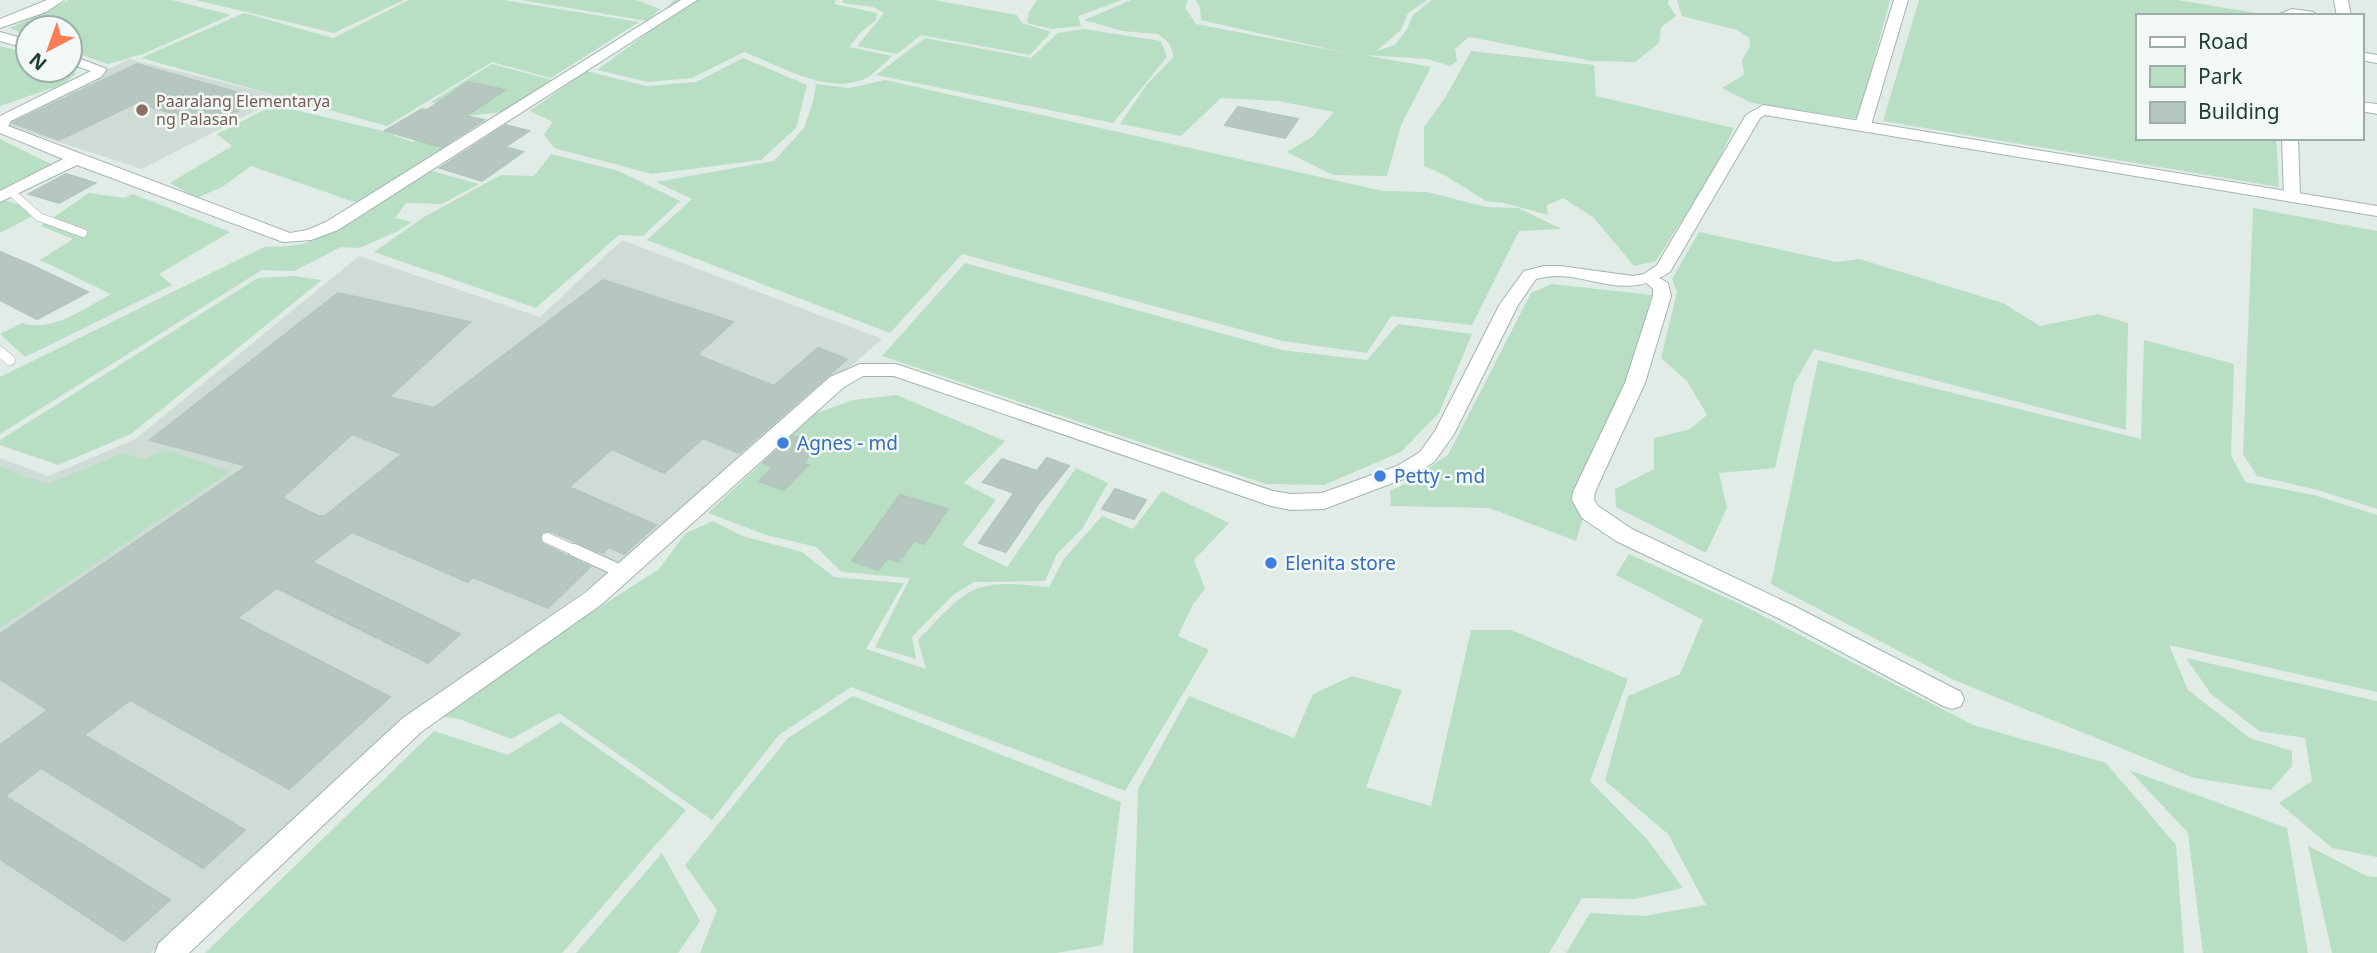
<svg xmlns="http://www.w3.org/2000/svg" width="2377" height="953" viewBox="0 0 2377 953" font-family="'Noto Sans',sans-serif">
<rect width="100%" height="100%" fill="#e1ece7"/>
<path fill="#cfdcd6" d="M129,59L282,97L142,169L0,123Z
M622,240L882,339L616,569L401,720L151,953H0V458L48,476L134,440L359,256L540,317Z"/>
<path fill="#b8dfc3" d="M69,0H172L231,15L143,54L108,64L70,51V28H28V36L10,28Z
M196,0H404L334,33Z
M409,0H504L639,22L551,78L492,62L387,126L141,58L244,13L333,38Z
M521,0H636L660,9L647,21Z
M674,0H836L834,4L877,13L876,20L861,32L849,47L892,56C883,64 873,76 862,80C825,94 778,65 744,52L692,78L648,82L597,70L657,26L659,15Z
M843,0H934L1017,15L1022,23L1051,32L1030,55L921,35L897,54L857,46L884,13L873,7L842,3Z
M1037,0H1122L1078,16L1081,26L1051,29L1027,23L1029,12Z
M1131,0H1188L1185,8L1196,24L1346,53L1201,20L1200,8L1196,0H1427L1408,13L1401,30L1376,51L1395,45L1407,29L1413,15L1432,0H1669L1668,4L1676,16L1661,27L1659,43L1635,62L1592,61L1469,37L1455,49L1457,61L1450,66L1427,59L1364,55L1431,67L1401,125L1387,176L1333,175L1287,152L1312,137L1334,112L1278,101L1221,98L1181,136L1120,124L1148,83L1174,57L1169,43L1158,34L1122,31L1084,20Z
M1677,0H1890L1858,119L1752,103L1722,88L1744,75L1742,60L1750,47L1749,38L1737,30L1682,16Z
M1919,0H2178L2268,15L2137,16V138H2276L2279,187L1883,121Z
M1084,29L1161,41L1167,57L1113,123L876,75L925,38L1031,58L1058,33Z
M0,46L28,53V70L70,68L76,74L61,85L0,106Z
M1471,51L1594,65L1596,96L1734,128L1712,173L1656,261L1634,266L1593,217L1563,198L1547,205L1548,215L1504,203L1486,201L1446,176L1424,166V127L1445,98Z
M743,58L807,85L796,128L761,160L652,174L554,148L544,134L553,122L530,111L586,71L646,86L696,82Z
M492,64L552,80L504,112L464,116L431,102Z
M885,80L1383,191L1427,192L1486,207L1518,208L1562,229L1519,231L1472,325L1391,316L1367,353L1283,341L962,254L890,333L647,240L692,199L656,182L774,161L804,128L813,102L816,84L849,88Z
M274,105L379,130L413,142L442,130L455,137L438,155L360,204L251,166L222,187L197,198L170,183L232,146L217,134Z
M0,139L51,164L0,190Z
M551,154L619,171L680,201L643,236L619,235L536,308L374,252L424,217L501,175L534,176Z
M428,170L479,184L442,204L406,203L395,218L412,222L396,232L359,248L341,247L294,271L262,270L0,434V377L264,247C275,246 286,247 297,245C340,236 390,194 428,170Z
M89,193L124,198L133,194L230,232L159,274L172,285L25,357L0,334L22,323C51,333 86,308 111,294L40,260L73,239L41,226Z
M2,199L40,212L0,233V200Z
M2253,208L2377,231V509L2318,490L2257,476L2243,454Z
M1699,232L1837,262L1859,259L2003,303L2040,326L2098,314L2128,323L2126,430L1814,349L1794,384L1775,468L1719,473L1727,508L1706,553L1616,507L1615,489L1654,469V438L1690,429L1707,415L1687,381L1661,358L1677,292L1672,279Z
M965,263L1282,350L1367,360L1398,324L1472,334L1439,413L1401,452L1324,485L1266,484L882,356Z
M293,276L322,280L131,434L58,465L0,445V440L258,278Z
M1552,284L1652,295L1576,541L1489,508L1391,506L1390,491L1405,484L1448,455L1531,293Z
M2144,340L2234,364L2231,455L2245,482L2314,495L2377,515V692L2169,645L2188,690L2250,738L2292,751V766L2271,790L2194,778L1954,680L1771,584L1818,360L2141,439Z
M897,395L1005,441L964,483L996,500L962,545L1007,567L1076,468L1108,483L1082,529L1057,554L1045,581L974,582L953,595L912,637L916,659L875,647L910,578L842,572L816,547L766,535L708,513L814,414L853,400Z
M166,449L230,472L0,628V467L47,484L124,453L144,459Z
M1162,491L1229,523L1194,560L1205,589L1193,604L1178,636L1209,650L1125,791L851,687L779,735L712,820L559,713L511,739L459,719L440,716L569,627L659,569L686,533L713,521L742,536L802,552L834,577L904,583L866,649L926,669L918,640C933,625 958,594 979,588C1001,581 1027,585 1049,587L1063,560L1102,516L1133,529Z
M1629,554L1740,604L1973,725L2106,763L2176,845L2184,953H1566L1590,913L1644,916L1706,905L1668,834L1605,781L1628,696L1680,674L1703,620L1616,575Z
M1471,630H1511L1628,679L1590,781L1647,839L1683,888L1635,899L1582,898L1549,953H1133L1138,789L1189,696L1294,738L1313,694L1352,676L1402,690L1366,787L1431,806Z
M2186,658L2377,701V857L2332,848L2279,803L2312,781L2305,738L2259,731L2211,694Z
M853,696L1121,802L1103,945L1056,953H700L717,910L685,865L788,738Z
M561,722L686,810L562,953H205L434,731L508,755Z
M2129,770L2287,828L2308,953H2203L2188,833Z
M2308,846L2367,876L2377,877V953H2332Z
M662,853L700,921L678,953H576Z"/>
<path fill="#b6c7c0" stroke="#b3c6be" stroke-width="2" fill-rule="evenodd" d="M137,64L260,99L212,124L136,103L59,140L13,123Z
M468,82L505,90L466,116L484,120L442,147L385,131L422,109L427,110Z
M1238,107L1298,119L1285,138L1225,125Z
M506,125L529,131L505,147L523,152L482,181L440,168Z
M66,174L95,183L59,203L29,194Z
M0,252L31,265L88,292L37,319L0,300Z
M603,280L733,322L697,355L774,386L818,348L847,359L739,453L703,438L664,473L612,449L569,487L656,525L624,554L609,547L603,553L550,531L542,532L540,538L543,544L590,567L548,608L473,577L468,582L352,532L312,562L460,634L428,663L277,588L237,618L390,697L289,789L130,700L84,735L245,830L203,868L41,768L5,796L170,900L124,941L0,859V745L48,710L0,679V634L247,466L150,440L338,293L470,322L389,397L434,408ZM352,434L402,454L325,516H318L282,498Z
M793,436L819,442L803,464L808,465L784,490L759,481L773,467L763,463Z
M1047,458L1069,466L1039,503L1006,552L979,543L1014,493L983,482L1002,459L1037,471Z
M1115,489L1146,500L1134,519L1102,509Z
M900,495L948,509L924,544L914,541L899,562L888,558L878,570L852,561Z"/>
<g fill="none" stroke-linecap="round" stroke-linejoin="round">
<defs>
<path id="service-far2" d="M10,191L39,217L83,233"/>
<path id="service-far1" d="M0,352L10,360
M547,538L578,552"/>
<path id="service" d="M574,550L625,573"/>
<path id="minor" d="M47,0H64L46,12L0,28V19Z
M681,0H697L338,230L311,240L283,242L77,165L0,202V191L63,159L0,133V116L91,71L70,64V55L107,69L101,77L11,121L8,126L290,233L307,230L326,222Z
M1894,0H1908L1871,125L1868,128H1858L1855,125Z
M2334,0H2348L2351,16H2337Z
M2292,9L2313,12L2320,16H2275Z
M0,32L28,40V49L0,41Z
M2361,52L2377,55V63L2361,60Z
M2361,102L2377,104V114L2361,111Z
M2282,138H2298L2300,196L2292,201L2284,196Z
M1650,273L1668,283L1671,296L1645,383L1595,492L1594,500L1598,506L1632,529L1794,606L1961,692L1964,699L1961,706L1952,709L1943,706L1778,618L1616,541L1582,518L1572,500L1573,492L1625,383L1653,296V289L1641,278Z"/>
<path id="tertiary" d="M1763,105L2377,206V216L1765,115L1760,118L1670,272C1618,306 1583,265 1536,279L1518,305L1454,434L1434,462L1411,476L1324,509L1291,510L1271,506L894,376H863L844,387L602,604L421,732L189,953H155L159,943L403,718L586,592L830,377L860,364H896L1273,491L1291,494L1322,493L1397,466L1420,452L1435,431L1500,304L1524,271L1544,266H1560L1633,276L1644,274L1657,265L1746,115Z"/>
</defs>
<use href="#service-far2" stroke="#a3b4ae" stroke-width="9"/>
<use href="#service-far1" stroke="#a3b4ae" stroke-width="11"/>
<use href="#service" stroke="#a3b4ae" stroke-width="14"/>
<use href="#minor" stroke="#a3b4ae" stroke-width="2"/>
<use href="#tertiary" stroke="#a3b4ae" stroke-width="2"/>
<use href="#service-far2" stroke="#fff" stroke-width="8"/>
<use href="#service-far1" stroke="#fff" stroke-width="10"/>
<use href="#service" stroke="#fff" stroke-width="12"/>
<use href="#minor" fill="#fff" fill-rule="evenodd"/>
<use href="#tertiary" fill="#fff" fill-rule="evenodd"/>
</g>
<circle fill="#8d6e63" stroke="#f1f8f5" stroke-width="2.5" cx="142" cy="110" r="7"/>
<g fill="#3f7fe0" stroke="#f1f8f5" stroke-width="2.5">
<circle cx="783" cy="443" r="7"/>
<circle cx="1380" cy="476" r="7"/>
<circle cx="1271" cy="563" r="7"/>
</g>
<g text-anchor="middle" dominant-baseline="central" stroke-width="5" stroke-linejoin="round" paint-order="stroke">
<g font-size="16" fill="#785e54" stroke="#f1f8f5" text-anchor="start">
<text x="156" y="101">Paaralang Elementarya<tspan x="156" dy="18">ng Palasan</tspan></text>
</g>
<g font-size="19" fill="#366cbe" stroke="#f1f8f5" text-anchor="start">
<text x="797" y="443">Agnes - md</text>
<text x="1394" y="476">Petty - md</text>
<text x="1285" y="563">Elenita store</text>
</g>
</g>
<rect x="2136" y="14" width="228" height="126" fill="#f1f8f5" stroke="#9daea9" stroke-width="2"/>
<rect x="2150" y="37" width="35" height="10" fill="#ffffff" stroke="#9daea9" stroke-width="2"/>
<text x="2198" y="49" font-size="21" fill="#203e36">Road</text>
<rect x="2150" y="66" width="35" height="21" fill="#b8dfc3" stroke="#9daea9" stroke-width="2"/>
<text x="2198" y="84" font-size="21" fill="#203e36">Park</text>
<rect x="2150" y="102" width="35" height="21" fill="#b6c7c0" stroke="#9daea9" stroke-width="2"/>
<text x="2198" y="119" font-size="21" fill="#203e36">Building</text>
<g transform="translate(49 49) rotate(221)"><circle r="33" fill="#f1f8f5" stroke="#9daea9" stroke-width="2"/>
<path d="M0-5L12 26L0 18L-12 26Z" fill="#f97c52"/>
<text y="-10" font-size="19" font-weight="bold" text-anchor="middle" fill="#203e36">N</text>
</g>
</svg>
